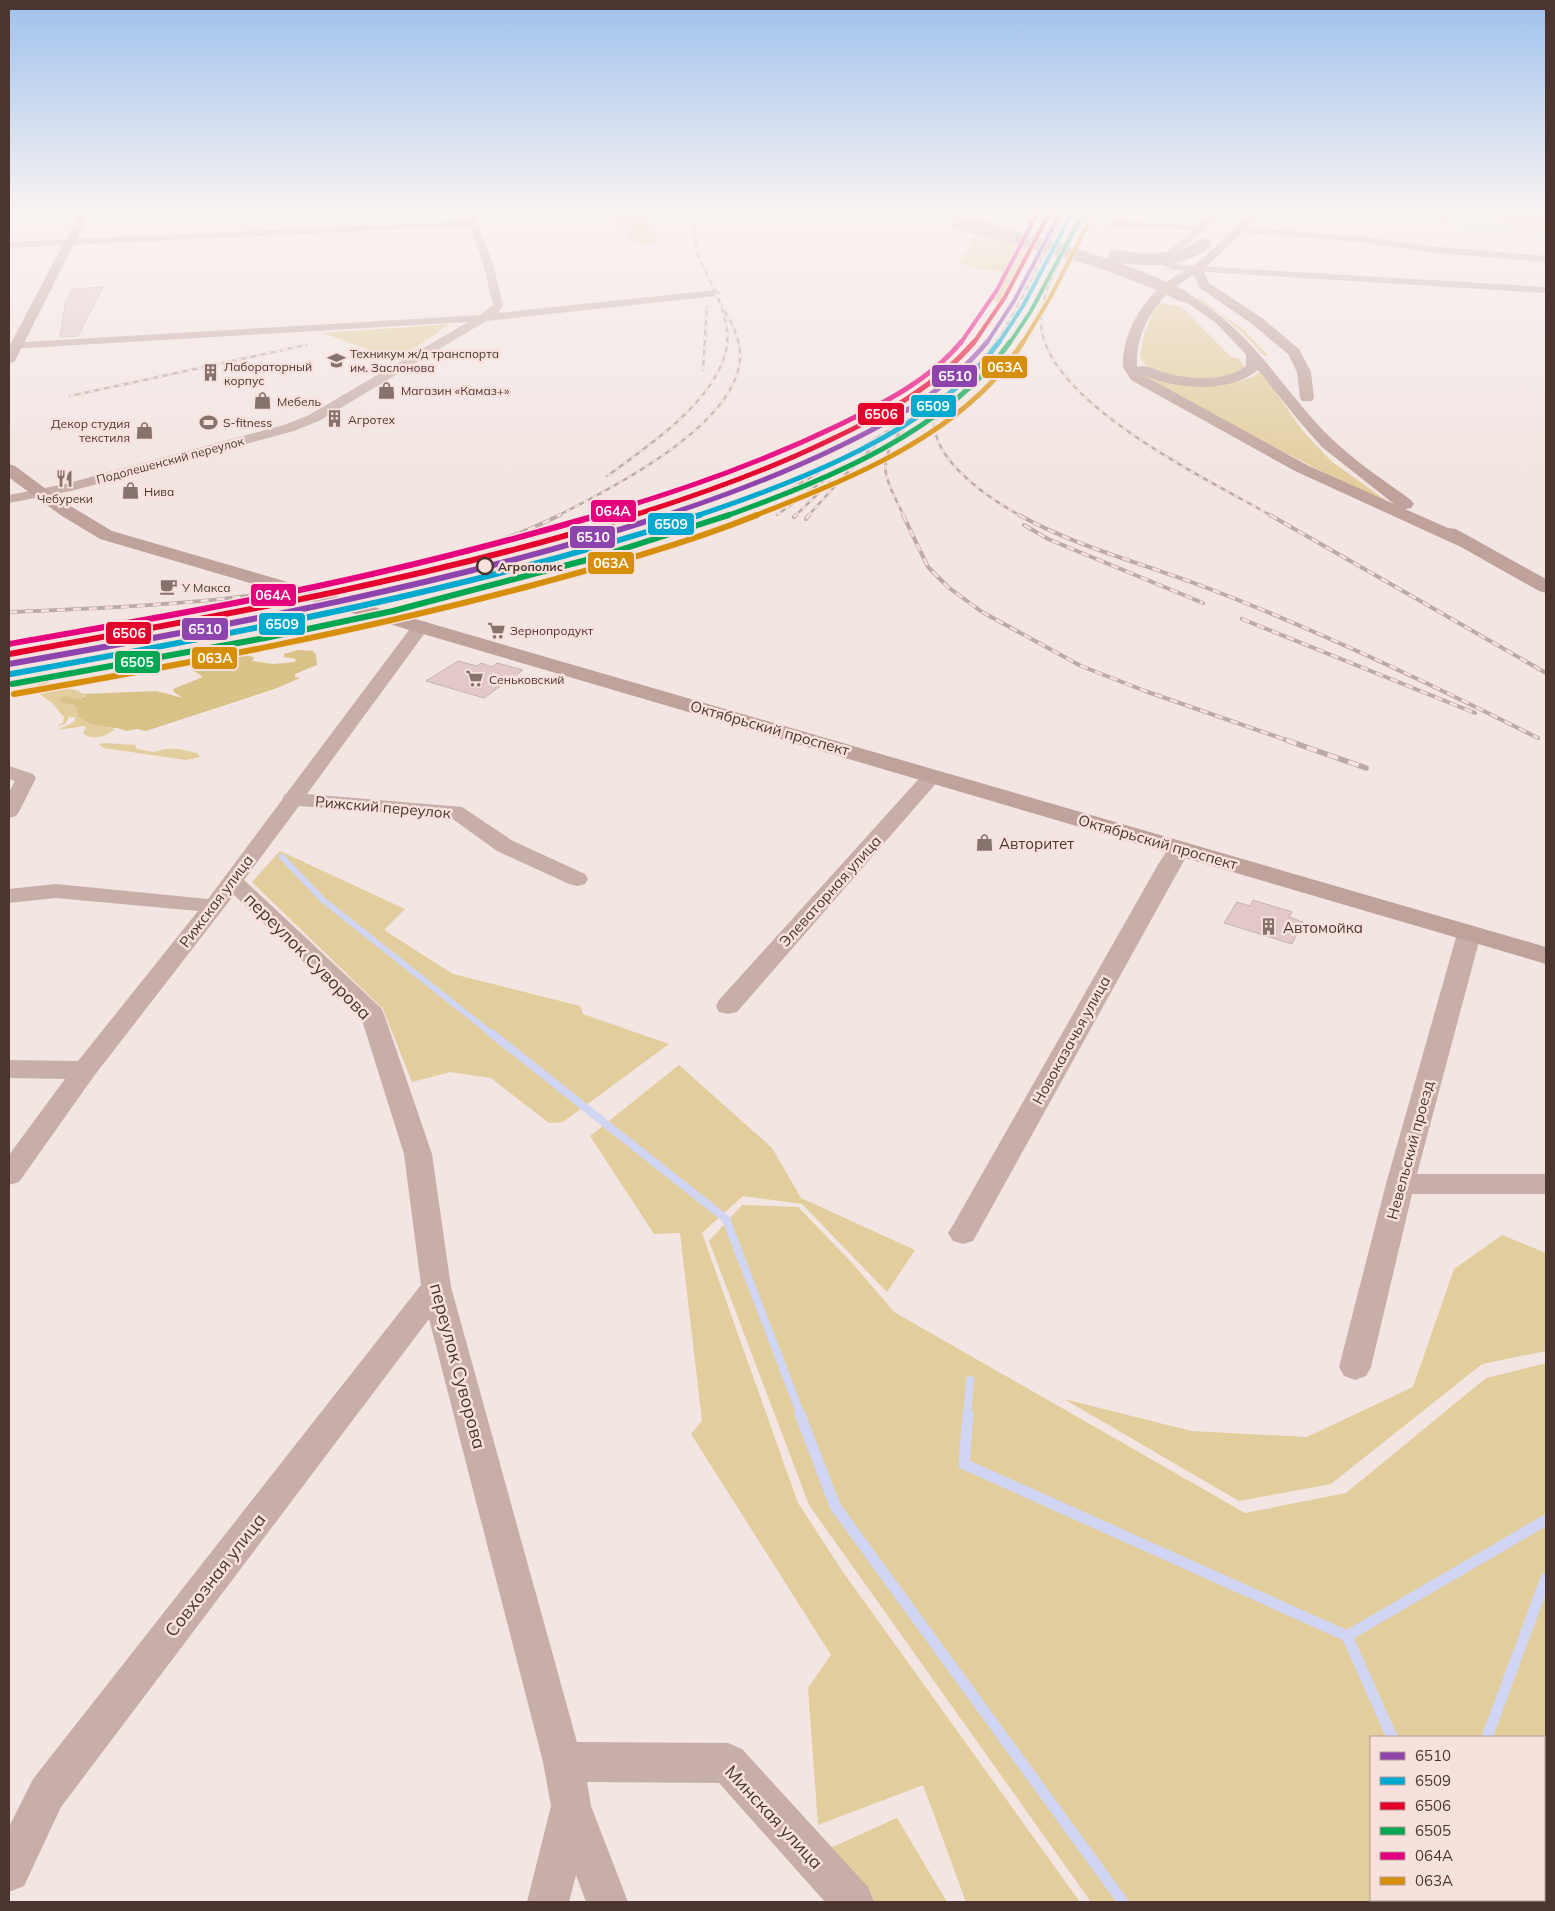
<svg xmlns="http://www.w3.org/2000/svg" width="1555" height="1911" viewBox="0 0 1555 1911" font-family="Mulish,sans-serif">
<rect width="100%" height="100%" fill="#f2e5e2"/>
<path fill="#e2cd9d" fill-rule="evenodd" d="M1508,210H1532L1546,219V238C1531,236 1500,243 1492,227L1503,218Z
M973,236L1032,244L1004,302L990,301L1002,271L981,270L959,263L971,245Z
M1200,298L1245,331L1269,356H1264C1244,333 1222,313 1195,299Z
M1159,303L1179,306L1185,310L1232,358H1238L1245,367L1237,375L1208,380L1164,375L1147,367L1140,357C1142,337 1148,320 1159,303Z
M450,324L397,360L323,333Z
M1261,371L1302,430L1331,461L1402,512L1201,410L1139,373C1173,378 1232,395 1261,371Z
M36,677L47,681L53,687L76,690L86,695L80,699L71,697L69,705L76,706V710C86,725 99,724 115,729C106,736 92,742 83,733L86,728L85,726L57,730L74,722L75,717H69L65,724L56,727L63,723L64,717L52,703L37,692L38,684L9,685L28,682L30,681L29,678Z
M105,743L135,745L137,749L154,752L165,749H178L197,753L200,757L186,760L104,748L99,744Z
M280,851L405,909L384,930L453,974L580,1006L583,1014L669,1044L563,1122L549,1123L491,1078L450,1072L412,1082L383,1009L252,882Z
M679,1065L772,1148L801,1198L915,1250L887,1292L802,1204L743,1196L702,1233L798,1503L843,1572L1080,1902H966L923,1785L818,1825L808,1688L831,1655L691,1434L702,1421L680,1233L654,1234L590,1136Z
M742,1205L798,1207L853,1264L894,1312L1245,1513L1346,1493L1486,1378L1546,1363V1902H1091L809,1505L709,1241ZM1371,1737H1544V1900H1371Z
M1502,1235L1546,1253V1351L1482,1364L1331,1484L1239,1501L1064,1399L1191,1431L1307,1437L1413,1387L1454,1269Z
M897,1818L947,1902H874L828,1849Z"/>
<path fill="#d9c287" d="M637,210H651L646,223L660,241L645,245L627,238V228L610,223L613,219L635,216Z
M298,650L313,651L316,655L317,665L295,674V677L300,678L277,688L146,731L137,729L126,731C115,725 75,729 76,706L66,704L59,700L64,696L80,699L86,696L84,694L156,691L183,698L174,692L173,689L203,677L191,669L196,665L226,660L244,655L254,657L252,661L273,664L295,662L296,659L284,657V654Z"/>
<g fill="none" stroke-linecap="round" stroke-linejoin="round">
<path stroke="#d0d5f3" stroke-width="3" d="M1461,226L1546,234"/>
<path stroke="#d0d5f3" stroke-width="6" d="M282,857L323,900L492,1034"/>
<path stroke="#d0d5f3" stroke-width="8" d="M491,1033L726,1219L801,1415
M967,1415L970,1380"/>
<path stroke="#d0d5f3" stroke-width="11" d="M800,1414L835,1506L1123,1902
M968,1414L964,1464L1347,1636L1546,1520
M1347,1636L1392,1737
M1487,1737L1546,1578
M1425,1902L1426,1900"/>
</g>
<path fill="#e2c8c9" stroke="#c4b4b3" d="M103,287L78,336L60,337L66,300L73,289Z
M458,661L477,666L481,663L492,667L497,663L523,670L484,698L426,681Z
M1253,900L1292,912L1289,917L1303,922L1292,944L1224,923L1237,902L1250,906Z"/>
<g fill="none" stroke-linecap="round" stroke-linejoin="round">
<path fill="#c7aea8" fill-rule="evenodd" d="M465,210H473L494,267L503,306L497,313L716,290L721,293L716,296L486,321L319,421L294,431L71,491L9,503V495L65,484L284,425L309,415L468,322L9,349V343L480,315L493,305L484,267L470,226L9,248V242L468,221Z
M1218,210H1228L1168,261L1176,264L1197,266L1546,287V293L1174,270L1160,264L1158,259L1193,230L1112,227L1107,224L1112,221L1199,225Z
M1441,210H1449L1446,224H1440L1438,222Z
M1238,227L1358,236L1428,246L1546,256V262L1428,252L1358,242L1235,232V228Z
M421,621L427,622L430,626L307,794L462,807L513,841L585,874L588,879L585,884L577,886L569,884L497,851L450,817L299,806L244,880L381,1008L384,1014L432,1154L451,1287L577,1742L728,1743L742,1749L868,1887L874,1902H825L719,1783L587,1782L591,1806L628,1902H586L576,1875L569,1902H527L551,1806L543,1762L429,1319L61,1807L24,1886L9,1892V1827L33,1779L421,1285L404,1154L361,1017L234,895L94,1076L19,1182L9,1185V1155L65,1079L9,1078V1060L78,1061L198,911L56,898L9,903V889L56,884L208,899L282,800L284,795L286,794L415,622Z
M9,766L33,774L36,778L19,812L16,816L9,818V792L15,781L9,779Z
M932,770L939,772L942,776L939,780L737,1012L728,1014L719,1012L716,1006L719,1000L925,772Z
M1180,842L1188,843L1191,848L973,1241L963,1244L953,1241L948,1233L953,1225L1159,863L1172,843Z
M1469,927L1477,929L1481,934L1417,1174H1546V1194H1412L1371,1367L1366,1376L1355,1380L1344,1376L1339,1367L1386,1184L1457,934L1461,929Z"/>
<path fill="#bfa29c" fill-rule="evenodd" d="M81,210H91L16,359L14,362L9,363V347Z
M920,210H938L998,225L999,227L994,230L921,212Z
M1254,210H1265L1203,270L1209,283L1262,318L1299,349L1311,372L1314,398L1312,401H1302L1300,398L1297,372L1288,354L1252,324L1200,288L1194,275C1160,292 1135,328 1137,367C1146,363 1157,371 1166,373C1192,380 1224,382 1246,366V355L1240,348L1215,322L1177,296L1179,293C1188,291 1195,298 1202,303C1257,338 1286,395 1333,440C1356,462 1385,481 1411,500L1414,504L1411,508L1405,509L1448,528L1456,529L1546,579V593L1539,591L1461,547L1295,471L1131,380L1123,367C1122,334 1142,300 1168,281C1176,275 1186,271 1194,265C1215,249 1234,228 1254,210ZM1258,370L1299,421L1322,447L1394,504L1307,465L1141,374C1175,389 1227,395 1258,370Z
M9,464L15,466L62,501L112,531L1546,947V964L100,539L62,516L15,482L9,477Z"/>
<defs>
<path id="rail-far2" d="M1087,210C1072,239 1042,286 1041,318C1037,399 1211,481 1272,516
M282,350L306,345
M703,370L707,307
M70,396L288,349
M607,476C648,446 709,406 725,355C732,333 722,305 712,285C699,260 688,238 698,210
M786,492L908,419
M777,515L843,466
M557,516C611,489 737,425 740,358C741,338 731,321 721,305
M795,516L830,482
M808,516L843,477L878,442
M904,516C898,503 888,487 886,473C881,439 918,414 943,397
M1021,516C988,498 913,449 941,404C947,393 958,385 967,376C979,363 991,349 1001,335C1026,295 1044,251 1067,210"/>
<path id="rail-far1" d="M903,515L928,567L948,587L982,612L1081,666L1145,691L1289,741
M1019,515C1079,548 1146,564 1210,589C1322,632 1431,684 1538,738
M1270,515L1546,673
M794,517L796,515
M806,519L809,515
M1024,525L1048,539L1203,603
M9,612C145,607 281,600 414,566C463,554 514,538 560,515
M1242,619L1475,713"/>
<path id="rail" d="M1286,740L1366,768"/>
</defs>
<use href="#rail-far2" stroke="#bbaaa6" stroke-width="2.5"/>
<use href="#rail-far1" stroke="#bbaaa6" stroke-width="4"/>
<use href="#rail" stroke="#bbaaa6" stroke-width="5.5"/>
<use href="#rail-far2" stroke="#f8e1dc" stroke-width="2" stroke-dasharray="5" stroke-linecap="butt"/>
<use href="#rail-far1" stroke="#f8e1dc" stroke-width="2.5" stroke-dasharray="8" stroke-linecap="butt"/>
<use href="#rail" stroke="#f8e1dc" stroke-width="4" stroke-dasharray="11" stroke-linecap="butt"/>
<path stroke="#bfa29c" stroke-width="12" d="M958,224C1035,242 1111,261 1183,296
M1114,256C1147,261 1176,263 1205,244"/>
<defs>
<path id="rail-1-far2" d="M986,344L1014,301L1062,210"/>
<path id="rail-1-far1" d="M663,516C722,497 780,475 836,448C892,421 946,392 987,342"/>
<path id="rail-1" d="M9,664C230,625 452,585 666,515"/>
<path id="rail-2-far2" d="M998,344L1023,306L1071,215"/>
<path id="rail-2-far1" d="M696,516C795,483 936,430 999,342"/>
<path id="rail-2" d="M11,674C243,632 475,589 700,515"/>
<path id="rail-3-far2" d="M973,344L1005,297L1051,210"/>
<path id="rail-3-far1" d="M631,516C699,495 766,471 830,440C883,415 935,387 974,342"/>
<path id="rail-3" d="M9,654C220,616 430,579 635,515"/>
<path id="rail-4-far2" d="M1009,344L1031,311L1080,219"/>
<path id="rail-4-far1" d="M726,516C827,480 946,432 1010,342"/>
<path id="rail-4" d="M12,684L265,638L393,611L598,557L729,515"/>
<path id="rail-5-far2" d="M960,344L997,290L1039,210"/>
<path id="rail-5-far1" d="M594,516C679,492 760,463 839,425C882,404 930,380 961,342"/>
<path id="rail-5" d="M9,644C104,627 200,611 295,591C397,570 498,544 599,515"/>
<path id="rail-6-far2" d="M1022,344L1051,296L1088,224"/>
<path id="rail-6-far1" d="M754,516C836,484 927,449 990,384C1002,371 1013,357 1023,342"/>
<path id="rail-6" d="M14,694C186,664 357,632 526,587C604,566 682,545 757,515"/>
</defs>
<use href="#rail-1-far2" stroke="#f8e1dc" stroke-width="5.5"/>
<use href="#rail-1-far1" stroke="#f8e1dc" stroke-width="7"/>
<use href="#rail-1" stroke="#f8e1dc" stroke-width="9"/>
<use href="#rail-2-far2" stroke="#f8e1dc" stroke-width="5.5"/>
<use href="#rail-2-far1" stroke="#f8e1dc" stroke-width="7"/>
<use href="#rail-2" stroke="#f8e1dc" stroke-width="9"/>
<use href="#rail-3-far2" stroke="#f8e1dc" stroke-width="5.5"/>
<use href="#rail-3-far1" stroke="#f8e1dc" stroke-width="7"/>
<use href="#rail-3" stroke="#f8e1dc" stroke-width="9"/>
<use href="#rail-4-far2" stroke="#f8e1dc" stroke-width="5.5"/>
<use href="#rail-4-far1" stroke="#f8e1dc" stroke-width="7"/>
<use href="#rail-4" stroke="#f8e1dc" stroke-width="9"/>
<use href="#rail-5-far2" stroke="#f8e1dc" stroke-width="5.5"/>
<use href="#rail-5-far1" stroke="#f8e1dc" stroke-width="7"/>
<use href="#rail-5" stroke="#f8e1dc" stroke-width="9"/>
<use href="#rail-6-far2" stroke="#f8e1dc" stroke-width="5.5"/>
<use href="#rail-6-far1" stroke="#f8e1dc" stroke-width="7"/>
<use href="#rail-6" stroke="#f8e1dc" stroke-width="9"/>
<use href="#rail-1-far2" stroke="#8e44ad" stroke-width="4"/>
<use href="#rail-1-far1" stroke="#8e44ad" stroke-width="5"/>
<use href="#rail-1" stroke="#8e44ad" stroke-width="6"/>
<use href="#rail-2-far2" stroke="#00a9ce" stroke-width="4"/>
<use href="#rail-2-far1" stroke="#00a9ce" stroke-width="5"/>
<use href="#rail-2" stroke="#00a9ce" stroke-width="6"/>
<use href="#rail-3-far2" stroke="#e4002b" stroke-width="4"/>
<use href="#rail-3-far1" stroke="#e4002b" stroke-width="5"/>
<use href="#rail-3" stroke="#e4002b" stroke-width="6"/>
<use href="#rail-4-far2" stroke="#00a651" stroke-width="4"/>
<use href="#rail-4-far1" stroke="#00a651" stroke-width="5"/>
<use href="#rail-4" stroke="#00a651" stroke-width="6"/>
<use href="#rail-5-far2" stroke="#e5007d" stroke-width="4"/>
<use href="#rail-5-far1" stroke="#e5007d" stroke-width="5"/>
<use href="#rail-5" stroke="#e5007d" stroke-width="6"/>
<use href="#rail-6-far2" stroke="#d58f0a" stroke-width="4"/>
<use href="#rail-6-far1" stroke="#d58f0a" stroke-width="5"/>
<use href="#rail-6" stroke="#d58f0a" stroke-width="6"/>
</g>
<linearGradient id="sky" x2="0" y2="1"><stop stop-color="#9ec1ec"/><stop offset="0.44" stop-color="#f9f3f2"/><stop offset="1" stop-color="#f9f3f2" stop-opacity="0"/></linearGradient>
<rect width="1555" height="478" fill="url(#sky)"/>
<defs>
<symbol id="university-bare" viewBox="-9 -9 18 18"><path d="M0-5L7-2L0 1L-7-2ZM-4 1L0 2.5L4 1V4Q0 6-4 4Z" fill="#86736e" stroke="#f8e1dc" stroke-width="2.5" paint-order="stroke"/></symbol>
<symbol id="building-bare" viewBox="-9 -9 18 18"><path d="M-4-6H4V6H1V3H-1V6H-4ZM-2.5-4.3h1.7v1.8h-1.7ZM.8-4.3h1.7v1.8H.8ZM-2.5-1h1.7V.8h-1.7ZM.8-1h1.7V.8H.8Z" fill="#86736e" stroke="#f8e1dc" stroke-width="2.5" paint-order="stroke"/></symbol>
<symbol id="shop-bare" viewBox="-9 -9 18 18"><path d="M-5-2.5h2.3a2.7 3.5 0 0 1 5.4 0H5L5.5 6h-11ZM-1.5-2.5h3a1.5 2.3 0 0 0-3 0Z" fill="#86736e" stroke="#f8e1dc" stroke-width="2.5" paint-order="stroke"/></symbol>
<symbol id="stadium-bare" viewBox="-9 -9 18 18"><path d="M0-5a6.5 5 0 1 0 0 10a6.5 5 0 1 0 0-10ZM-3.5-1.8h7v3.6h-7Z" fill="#86736e" stroke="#f8e1dc" stroke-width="2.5" paint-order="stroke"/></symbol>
<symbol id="restaurant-bare" viewBox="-9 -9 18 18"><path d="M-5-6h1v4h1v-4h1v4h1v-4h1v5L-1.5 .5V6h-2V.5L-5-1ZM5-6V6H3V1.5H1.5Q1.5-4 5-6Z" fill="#86736e" stroke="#f8e1dc" stroke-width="2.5" paint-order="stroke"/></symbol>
<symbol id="cafe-bare" viewBox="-9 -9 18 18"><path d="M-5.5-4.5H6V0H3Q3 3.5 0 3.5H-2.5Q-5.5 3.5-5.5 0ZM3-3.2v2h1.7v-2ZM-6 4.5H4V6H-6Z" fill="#86736e" stroke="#f8e1dc" stroke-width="2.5" paint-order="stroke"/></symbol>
<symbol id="supermarket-bare" viewBox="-9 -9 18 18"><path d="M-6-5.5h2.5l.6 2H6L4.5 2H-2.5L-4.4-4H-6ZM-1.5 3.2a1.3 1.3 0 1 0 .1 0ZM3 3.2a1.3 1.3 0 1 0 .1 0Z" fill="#86736e" stroke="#f8e1dc" stroke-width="2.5" paint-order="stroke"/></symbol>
</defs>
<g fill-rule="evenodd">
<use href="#university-bare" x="324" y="348" width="25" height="25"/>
<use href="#building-bare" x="198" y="360" width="25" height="25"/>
<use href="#shop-bare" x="374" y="378" width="25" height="25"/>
<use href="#shop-bare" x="250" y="388" width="25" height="25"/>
<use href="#building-bare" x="322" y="406" width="25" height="25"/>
<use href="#stadium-bare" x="196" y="410" width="25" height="25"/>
<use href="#shop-bare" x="132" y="418" width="25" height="25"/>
<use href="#restaurant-bare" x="52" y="466" width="25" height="25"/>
<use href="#shop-bare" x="118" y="478" width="25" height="25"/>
<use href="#cafe-bare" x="156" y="574" width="25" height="25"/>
<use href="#supermarket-bare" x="484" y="618" width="25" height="25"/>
<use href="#supermarket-bare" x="462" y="666" width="25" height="25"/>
<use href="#shop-bare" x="972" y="830" width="25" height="25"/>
<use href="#building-bare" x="1256" y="914" width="25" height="25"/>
</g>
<circle fill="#f8e1dc" stroke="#4c3530" stroke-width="2.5" cx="485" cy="566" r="8"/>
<g text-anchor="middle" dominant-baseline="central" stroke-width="5" stroke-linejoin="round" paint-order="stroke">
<g font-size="12" fill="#4c3530" stroke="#f8e1dc" text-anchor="start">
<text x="350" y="353">Техникум ж/д транспорта<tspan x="350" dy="14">им. Заслонова</tspan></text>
<text x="224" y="366">Лабораторный<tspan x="224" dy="14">корпус</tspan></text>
<text x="401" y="390">Магазин «Камаз+»</text>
<text x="277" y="401">Мебель</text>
<text x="348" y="419">Агротех</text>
<text x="223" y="422">S-fitness</text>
<text x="130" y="423" text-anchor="end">Декор студия<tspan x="130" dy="14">текстиля</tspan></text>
<text x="144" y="491">Нива</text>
<text x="65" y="498" text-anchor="middle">Чебуреки</text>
<text x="182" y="587">У Макса</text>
<text x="510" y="630">Зернопродукт</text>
<text x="489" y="679">Сеньковский</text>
</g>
<g font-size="12" fill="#4c3530" stroke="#f8e1dc">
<text transform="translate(170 460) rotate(-15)">Подолешенский переулок</text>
</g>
<g font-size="12" font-weight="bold" fill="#4c3530" stroke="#f8e1dc" text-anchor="start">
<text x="498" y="566">Агрополис</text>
</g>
<g font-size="15" fill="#4c3530" stroke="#f8e1dc">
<text transform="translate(770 728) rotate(16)">Октябрьский проспект</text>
<text transform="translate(383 807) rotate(5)">Рижский переулок</text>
<text transform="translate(1158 842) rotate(16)">Октябрьский проспект</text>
<text transform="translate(830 891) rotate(-48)">Элеваторная улица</text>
<text transform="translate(216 901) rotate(-53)">Рижская улица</text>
<text transform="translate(1071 1040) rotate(-61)">Новоказачья улица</text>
<text transform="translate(1410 1150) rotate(-75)">Невельский проезд</text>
</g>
<g font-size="15" fill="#4c3530" stroke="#f8e1dc" text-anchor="start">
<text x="999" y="843">Авторитет</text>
<text x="1283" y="927">Автомойка</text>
</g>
<g font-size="18" fill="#4c3530" stroke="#f8e1dc">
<text transform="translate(308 956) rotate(45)">переулок Суворова</text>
<text transform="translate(458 1366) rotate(75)">переулок Суворова</text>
<text transform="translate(215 1575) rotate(-52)">Совхозная улица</text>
<text transform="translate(774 1817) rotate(47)">Минская улица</text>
</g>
</g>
<g stroke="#f8e1dc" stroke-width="2">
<rect x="981" y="355" width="47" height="24" rx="5" fill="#d58f0a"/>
<rect x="931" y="364" width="47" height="24" rx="5" fill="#8e44ad"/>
<rect x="910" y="394" width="47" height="24" rx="5" fill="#00a9ce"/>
<rect x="857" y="402" width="48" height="24" rx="5" fill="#e4002b"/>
<rect x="590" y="499" width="47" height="24" rx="5" fill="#e5007d"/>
<rect x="647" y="512" width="48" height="24" rx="5" fill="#00a9ce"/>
<rect x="569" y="525" width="47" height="24" rx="5" fill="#8e44ad"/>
<rect x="587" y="551" width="48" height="24" rx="5" fill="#d58f0a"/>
<rect x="250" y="583" width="47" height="24" rx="5" fill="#e5007d"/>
<rect x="258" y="612" width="48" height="24" rx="5" fill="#00a9ce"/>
<rect x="181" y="617" width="48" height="24" rx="5" fill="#8e44ad"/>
<rect x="105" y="621" width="47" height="24" rx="5" fill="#e4002b"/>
<rect x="191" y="646" width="47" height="24" rx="5" fill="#d58f0a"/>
<rect x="114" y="650" width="47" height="24" rx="5" fill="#00a651"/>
</g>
<g font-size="14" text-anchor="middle" font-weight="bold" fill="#fff">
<text x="1005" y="372">063А</text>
<text x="955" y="381">6510</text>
<text x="933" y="411">6509</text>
<text x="881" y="419">6506</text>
<text x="613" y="516">064А</text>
<text x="671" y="529">6509</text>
<text x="593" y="542">6510</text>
<text x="611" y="568">063А</text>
<text x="273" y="600">064А</text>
<text x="282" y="629">6509</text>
<text x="205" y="634">6510</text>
<text x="129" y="638">6506</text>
<text x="215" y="663">063А</text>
<text x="137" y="667">6505</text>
</g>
<rect width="1555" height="1911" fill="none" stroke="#4c3530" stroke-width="20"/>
<rect x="1370" y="1736" width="175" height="165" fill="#f8e1dc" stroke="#b39c97"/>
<rect x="1380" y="1752" width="25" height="8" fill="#8e44ad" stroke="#b39c97"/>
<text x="1415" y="1761" font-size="15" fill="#4c3530">6510</text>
<rect x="1380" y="1777" width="25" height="8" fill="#00a9ce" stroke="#b39c97"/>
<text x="1415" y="1786" font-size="15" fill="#4c3530">6509</text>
<rect x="1380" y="1802" width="25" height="8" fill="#e4002b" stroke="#b39c97"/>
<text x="1415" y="1811" font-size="15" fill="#4c3530">6506</text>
<rect x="1380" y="1827" width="25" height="8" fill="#00a651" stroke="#b39c97"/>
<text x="1415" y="1836" font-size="15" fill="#4c3530">6505</text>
<rect x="1380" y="1852" width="25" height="8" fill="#e5007d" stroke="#b39c97"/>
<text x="1415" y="1861" font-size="15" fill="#4c3530">064А</text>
<rect x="1380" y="1877" width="25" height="8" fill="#d58f0a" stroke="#b39c97"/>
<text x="1415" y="1886" font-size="15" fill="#4c3530">063А</text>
</svg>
